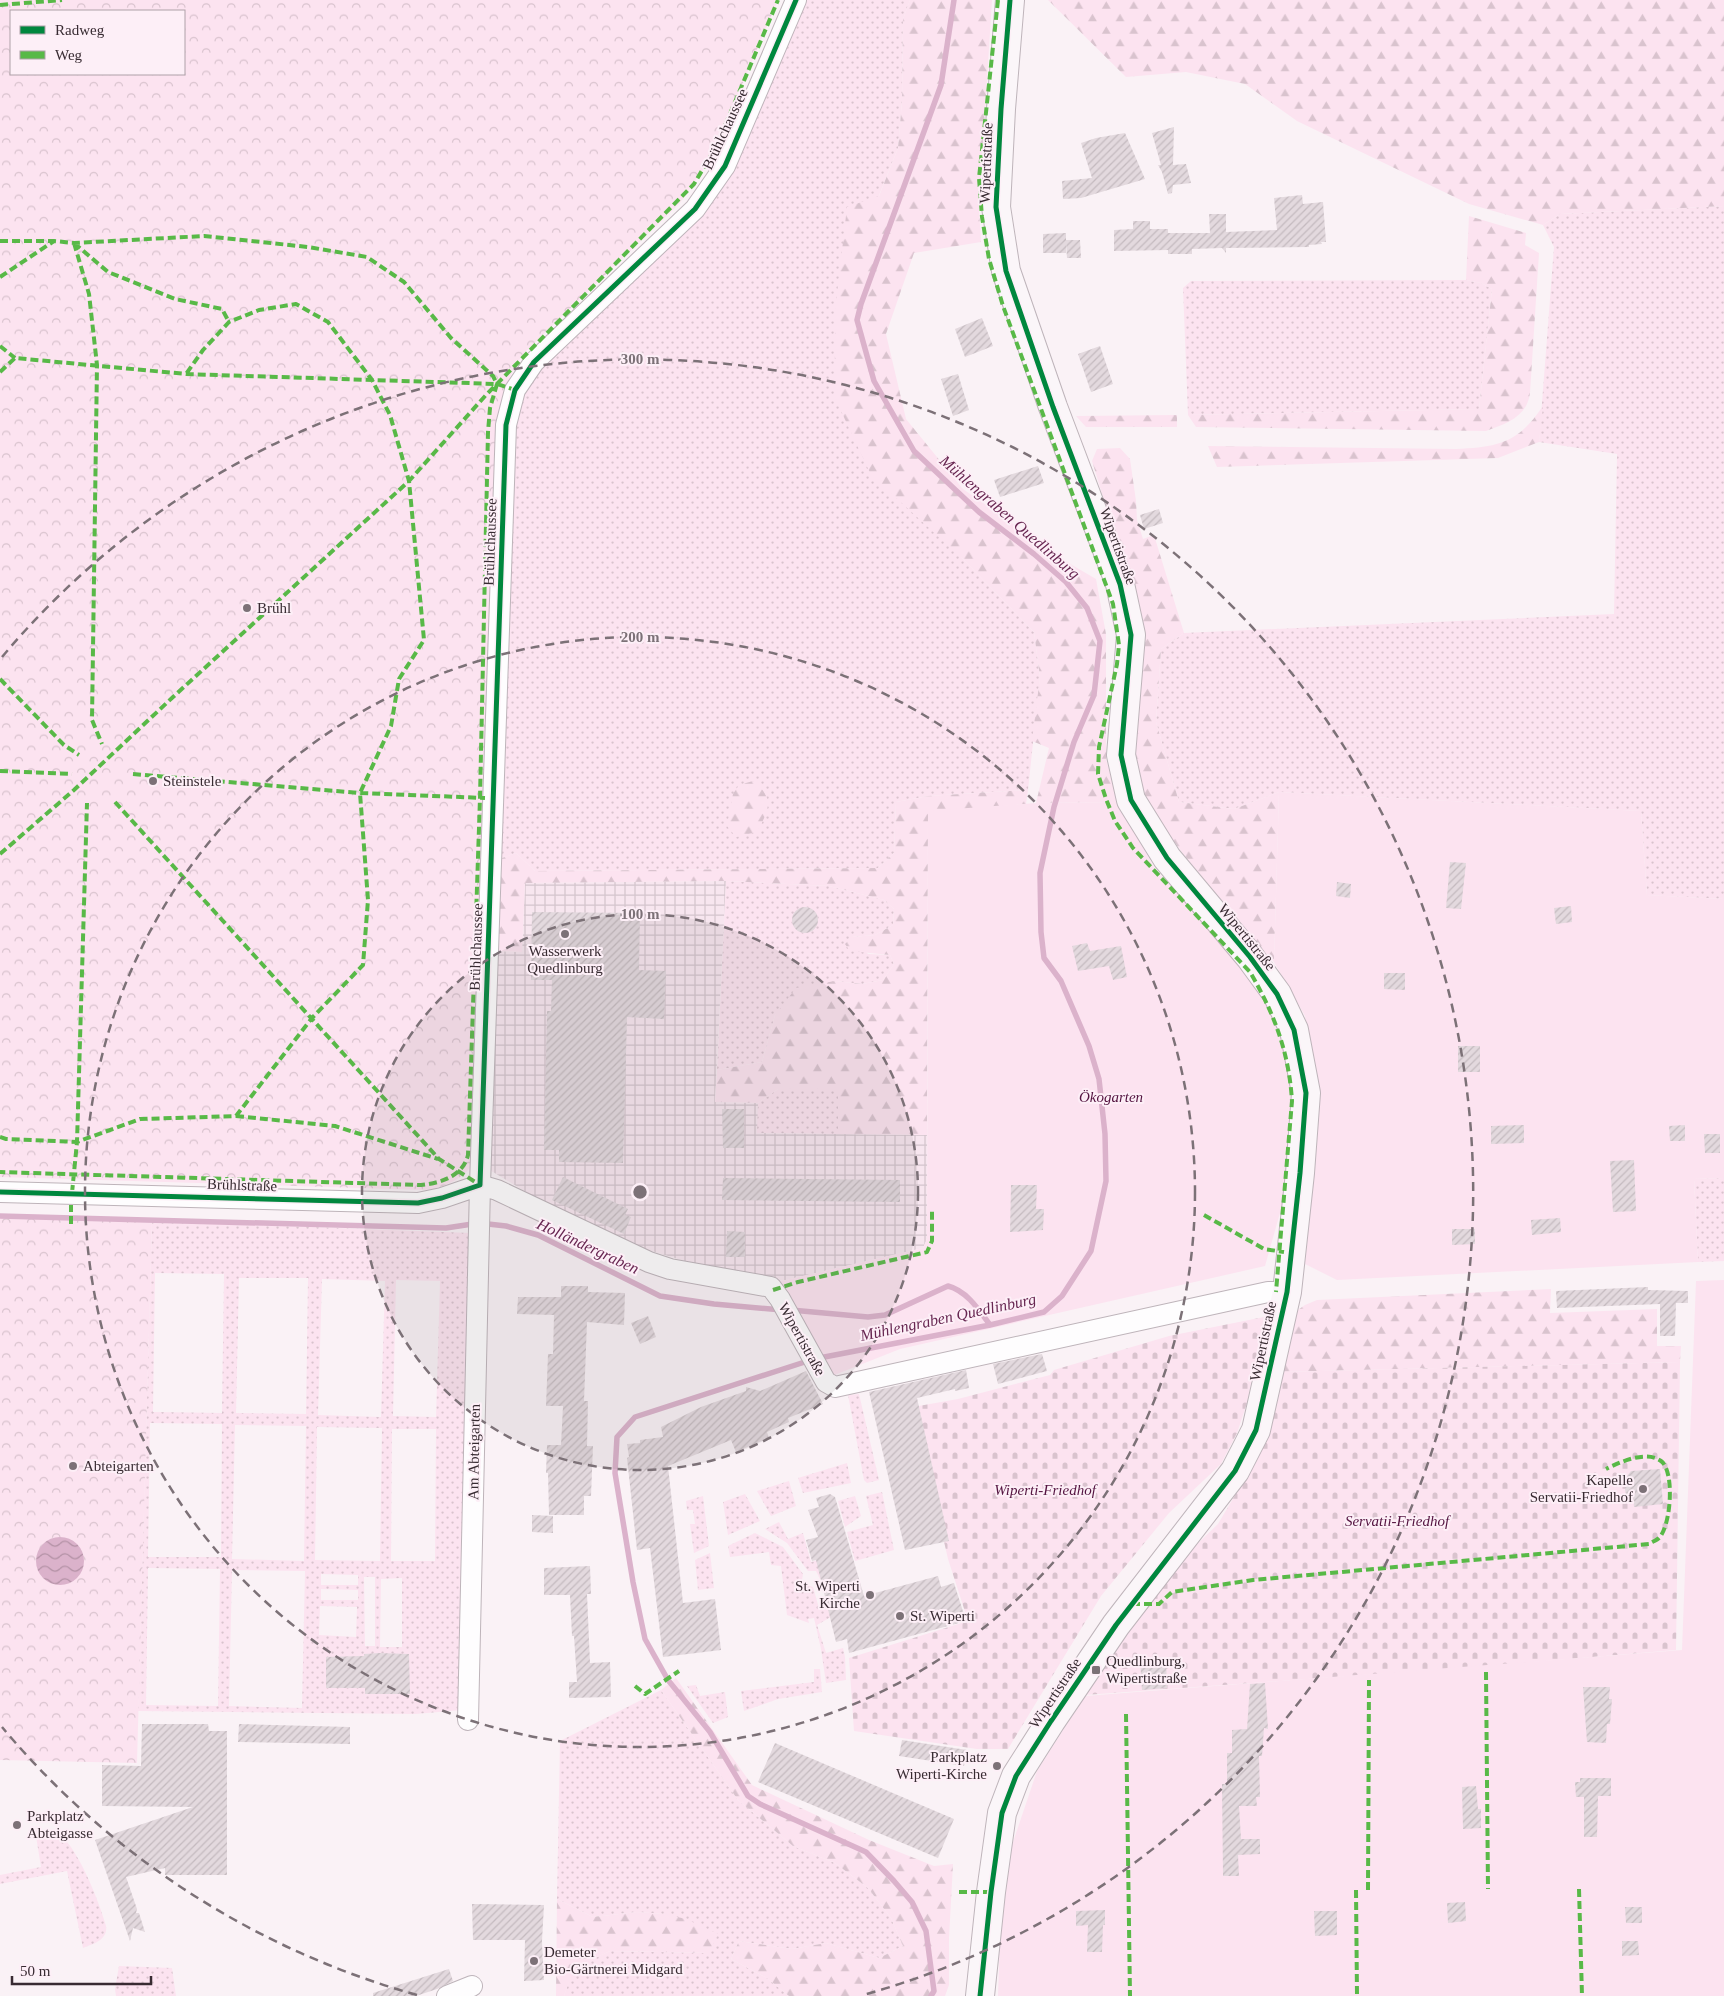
<svg xmlns="http://www.w3.org/2000/svg" width="1724" height="1996" viewBox="0 0 1724 1996" font-family="Georgia,serif">
<defs>
<pattern id="industrial-grid" width="8" height="8" patternUnits="userSpaceOnUse" patternTransform="scale(1.25)"><rect width="8" height="8" fill="#f7e6ef"/><path d="M0 4h8M4 0v8" fill="none" stroke="#d4c5cd"/></pattern>
<pattern id="grass-dots" width="8" height="8" patternUnits="userSpaceOnUse" patternTransform="scale(1.25)"><rect width="8" height="8" fill="#fce3f0"/><path d="M2 2h.1M6 6h.1" fill="none" stroke="#d9c3ce" stroke-width="1.8" stroke-linecap="round"/></pattern>
<pattern id="forest-firs" width="22" height="20" patternUnits="userSpaceOnUse" patternTransform="scale(1.25)"><rect width="22" height="20" fill="#fce3f0"/><path d="M5 1l3.5 6h-7zM16 11l3.5 6h-7z" fill="#d9c3ce"/></pattern>
<pattern id="cemetery-stones" width="16" height="16" patternUnits="userSpaceOnUse" patternTransform="scale(1.25)"><rect width="16" height="16" fill="#fce3f0"/><path d="M2 7V4a2 2 0 0 1 4 0v3zM10 15v-3a2 2 0 0 1 4 0v3z" fill="#d9c3ce"/></pattern>
<pattern id="park-crowns" width="20" height="18" patternUnits="userSpaceOnUse" patternTransform="scale(1.25)"><rect width="20" height="18" fill="#fce3f0"/><path d="M2 6a3 3 0 1 1 6 0M12 15a3 3 0 1 1 6 0" fill="none" stroke="#d9c3ce"/></pattern>
<pattern id="water-waves" width="16" height="10" patternUnits="userSpaceOnUse" patternTransform="scale(1.25)"><rect width="16" height="10" fill="#dbb2cb"/><path d="M0 5q4-4 8 0t8 0" fill="none" stroke="#b391a5"/></pattern>
<pattern id="building-hatch" width="6" height="6" patternUnits="userSpaceOnUse" patternTransform="scale(1.25)"><rect width="6" height="6" fill="#e3d9de"/><path d="M-1 1l2-2M0 6l6-6M5 7l2-2" fill="none" stroke="#c4babf"/></pattern>
</defs>
<rect width="100%" height="100%" fill="#faf2f6"/>
<path fill="url(#industrial-grid)" d="M726,881L715,1102L758,1103V1133L927,1135V1239L923,1248L777,1282L701,1266L642,1248L558,1211L488,1169L498,951L522,952L525,883Z"/>
<path fill="url(#grass-dots)" fill-rule="evenodd" d="M806,0H910L903,19L902,101L898,148L836,303L962,558L1034,632L1040,677L1028,790L928,796L896,802L894,853L878,868L535,871L516,853L502,858V734L513,421L519,401L528,385L551,358L702,215L722,189Z
M1724,206V899L1647,895L1641,811L1279,792L1234,809L1179,802L1156,722L1161,649L1184,633L1614,614L1617,454L1539,442L1554,247L1543,225L1560,214Z
M1466,280L1481,283L1492,289L1479,409L1188,415L1183,288L1191,281Z
M726,881L829,886L884,900L894,909L893,925L875,935L852,937L868,954L890,955L894,964L883,980L862,984L835,981L775,1015L762,1062L717,1070Z
M778,1089H839L838,1134L757,1133L758,1103Z
M1724,1178V1261L1698,1262L1694,1179Z
M152,1221L470,1233L462,1710L415,1714L138,1711ZM155,1273L224,1274L222,1413L153,1412ZM239,1278H308L306,1414L236,1413ZM322,1279L385,1281L381,1417L318,1415ZM396,1280L440,1281L436,1417L393,1416ZM150,1423L222,1424L221,1557H148ZM235,1425L306,1426L304,1561L232,1559ZM317,1427L382,1428L380,1561L315,1560ZM392,1429H436L435,1561H391ZM148,1568L220,1569L218,1706L146,1705ZM232,1570L305,1571L302,1708L229,1706ZM321,1574L358,1575V1585H321ZM364,1577H375V1646H365ZM402,1578V1647H380L381,1579ZM321,1589L358,1590V1600H321ZM320,1606L357,1607L356,1637L319,1635Z
M859,1394L879,1480L867,1483L864,1480L848,1395Z
M847,1463L851,1483L803,1493L798,1478Z
M789,1481L796,1506L771,1516L757,1491Z
M882,1492L894,1550L855,1561L847,1532L873,1525L866,1496Z
M745,1494L760,1521L728,1535L723,1502Z
M703,1496L709,1546L694,1553L690,1524H695L693,1510H687L686,1501Z
M855,1496L861,1516L845,1527L838,1501Z
M779,1522L788,1539L803,1533L811,1562L822,1559L828,1577L820,1579L816,1571H808L787,1543L765,1529Z
M755,1533L783,1547L803,1574L802,1580L804,1584L813,1587L819,1608L833,1605L836,1614L817,1625L826,1653L843,1648L845,1657L846,1680L826,1683L821,1649L814,1618L808,1619L809,1623L787,1615L781,1566L771,1565L769,1552L730,1557L728,1546Z
M710,1553L714,1588L698,1590L695,1560Z
M814,1669H820L822,1692L778,1699L744,1711L741,1691L814,1682Z
M696,1685L700,1696L725,1692L728,1717L713,1723L687,1686Z
M661,1690L738,1800L793,1846L835,1863L868,1888L891,1918L903,1946L879,1958L826,1943L792,1949L739,1941L731,1959L767,1978L789,1996H564L573,1968L610,1951L709,1953L664,1914L637,1912L593,1917L557,1899L560,1741Z
M35,1830C44,1830 53,1830 61,1836C79,1850 100,1904 106,1926C108,1940 93,1944 83,1948L67,1871L0,1884V1875L41,1867Z
M119,1966L172,1968L176,1996H116L115,1989Z"/>
<path fill="url(#forest-firs)" d="M910,0H992L979,209L981,242L914,253L886,334L906,419L963,489L1072,565L1096,579L1106,634V759L1118,802L1036,803L1049,748L1032,741L1040,677L1034,632L962,558L871,475L834,396L836,303L847,207L879,196L898,148L902,101L903,19Z
M1048,0H1724V206L1560,214L1543,225L1469,204L1297,121L1245,84L1186,72L1126,77Z
M1469,216L1526,233L1525,245L1539,253L1530,393C1527,417 1506,424 1486,431L1196,427L1188,415L1479,409L1492,289L1481,283L1466,280Z
M1543,406L1539,442L1498,458L1217,467L1208,446L1456,449C1499,447 1518,443 1543,406Z
M1177,415V427H1086L1076,416Z
M1120,448L1130,459L1136,501L1137,520L1143,539L1154,535L1184,633L1161,649L1156,722L1179,802L1234,809L1279,792L1274,962L1259,946L1184,855L1162,825L1145,796L1134,751L1128,579L1092,461L1097,449Z
M753,781C775,798 769,810 757,832L736,837L727,826L733,794L739,785Z
M1028,790L1026,804L928,812L927,1135L838,1134V1089H778L758,1103L715,1102L717,1070L762,1062L775,1015L796,988L835,981L862,984L883,980L894,964L890,955L850,951L845,944L852,937L875,935L893,925L894,909L884,900L829,886L726,881L525,883L522,952L498,951L502,858L516,853L535,871L878,868L894,853L896,802L928,796Z
M1551,1289L1550,1313L1657,1309V1346H1681L1680,1362L1282,1372L1295,1312L1305,1305L1317,1300Z
M676,1678L752,1785L869,1840L934,1866L953,1864L949,1938V1985L945,1996H789L767,1978L731,1959L739,1941L792,1949L826,1943L879,1958L903,1946L891,1918L868,1888L835,1863L793,1846L738,1800L661,1690Z
M557,1899L593,1917L637,1912L664,1914L686,1919L718,1934L709,1953L610,1951L574,1968L564,1996H556Z"/>
<path fill="url(#cemetery-stones)" d="M1264,1317L1247,1403L1237,1433L1221,1464L1169,1513L1101,1596L1008,1749H977L854,1731L849,1658L968,1621L948,1559L913,1407L958,1399L1050,1375L1054,1370L1169,1336Z
M1680,1362L1676,1650L1487,1666L1085,1695L1165,1575L1218,1524L1247,1475L1282,1372Z"/>
<path fill="url(#park-crowns)" fill-rule="evenodd" d="M0,0H778L711,158L680,203L523,354C507,378 503,396 498,424L472,1165C462,1180 442,1188 425,1190L0,1177ZM11,11H184V74H11Z
M0,1218L152,1221L137,1763L0,1760Z"/>
<path fill="#fce3f0" d="M1279,792L1641,811L1647,895L1724,899V1178L1694,1179L1698,1262L1337,1280L1305,1264L1319,1106L1305,1016L1274,962Z
M1118,802L1155,869L1212,933L1238,957L1286,1031L1296,1082L1293,1167L1265,1266L900,1349L832,1376L777,1282L923,1248L927,1239L928,811L1036,803Z
M1724,1280V1996H998L1000,1933L1007,1860L1037,1771L1085,1696L1682,1650L1696,1281Z"/>
<path fill="url(#water-waves)" d="M36 1561a24 24 0 1 1 48 0a24 24 0 1 1-48 0Z"/>
<g fill="none" stroke-linecap="round" stroke-linejoin="round">
<path stroke="#dbb2cb" stroke-width="5.5" d="M0,1216L446,1228L479,1223L506,1226L538,1235L660,1296L714,1304L782,1310
M791,1310L868,1317L885,1315L948,1286C967,1291 979,1310 990,1325
M931,1996L934,1991L926,1931L912,1902L894,1881L866,1852L760,1804L748,1796L710,1732L668,1680L645,1639L633,1582L615,1473L617,1437L635,1417L814,1359L990,1325L1044,1312L1062,1296L1091,1251L1106,1181L1105,1134L1099,1079L1089,1046L1061,981L1044,958L1041,932L1040,873L1054,807L1074,742L1094,695L1100,641L1087,608L1066,582L1034,554L979,512L914,451L874,381L857,320L861,304L941,85L954,0"/>
</g>
<path fill="url(#building-hatch)" d="M1174,127L1173,165L1186,164L1191,183L1173,185L1172,193L1168,194L1162,172L1158,165H1161L1152,133Z
M1125,133L1145,179L1081,198L1063,199L1062,181L1092,178L1081,143L1096,138Z
M1302,195L1303,204L1323,202L1326,242H1321L1322,244L1309,245V247L1226,248V253L1222,248L1192,249V254H1168V250L1114,251V230L1133,229V221H1150V229H1168V233H1210L1209,214H1226V232L1277,230L1274,198Z
M1066,233V240H1080L1081,258H1067L1066,243V253H1043V234Z
M982,318L993,346L965,357L955,329Z
M1100,346L1113,384L1091,392L1078,354Z
M958,374L969,410L953,416L941,379Z
M1038,466L1044,483L1000,497L994,480Z
M1159,509L1163,523L1144,529L1140,515Z
M1450,862L1466,863L1461,909L1446,908Z
M1337,882L1351,884L1350,898L1336,896Z
M1571,906L1572,922L1556,924L1554,908Z
M792 920a13 13 0 1 1 26 0a13 13 0 1 1-26 0Z
M532,912L640,913L639,970L666,971L664,1019L627,1017L623,1163L559,1162V1150H544L547,1011H551L552,980H531Z
M1087,943L1090,951L1121,946L1127,977L1113,980L1109,966L1078,971L1072,946Z
M1384,973H1405V990L1384,989Z
M1458,1046H1480V1072H1458Z
M722,1109H744V1148H723Z
M1524,1125V1143L1491,1144V1126Z
M1685,1125V1141H1670L1669,1126Z
M1704,1134H1720V1153H1705Z
M1634,1160L1636,1211L1613,1212L1610,1161Z
M563,1177L628,1209L625,1215L631,1217L624,1234L552,1200Z
M723,1178L900,1180V1202L722,1200Z
M1011,1185H1037L1036,1209H1044L1043,1230L1010,1232Z
M1560,1218L1561,1232L1532,1235L1531,1220Z
M1452,1229H1475V1244L1452,1245Z
M727,1231L745,1232V1257H726Z
M561,1286H588V1292L625,1293L624,1325L587,1322L584,1401H588L587,1446H593L591,1496H584V1515H549L548,1473H546L547,1445H561L563,1406H546L548,1354H553L554,1315L517,1314L518,1297H561Z
M1648,1287V1290L1688,1291V1303H1676L1675,1336H1660V1304L1557,1308L1556,1291Z
M648,1316L656,1337L640,1344L631,1323Z
M1042,1354L1047,1371L998,1384L993,1364Z
M966,1370L969,1388L955,1391V1389L917,1398L949,1541L905,1550L869,1392Z
M806,1371L823,1404L788,1418L789,1422L767,1432L769,1438L736,1452L731,1440L668,1466L683,1603L715,1599L721,1650L663,1657L650,1548L637,1550L627,1458L629,1457L627,1444L640,1443V1440L663,1437L661,1427L701,1407L746,1391V1387L760,1391Z
M1660,1469L1663,1504L1634,1507L1633,1497L1626,1498L1624,1480L1631,1471Z
M830,1494L835,1497L864,1596L938,1576L941,1587L954,1583L966,1621L849,1653L847,1639L836,1642L816,1560L812,1561L806,1540L818,1537L808,1510L819,1507L816,1498Z
M532,1515L553,1516V1533L532,1532Z
M590,1566L591,1594H587L590,1663L610,1662L611,1697L569,1698V1682H577L574,1636H572L570,1595H544V1568Z
M379,1653L409,1654L410,1694H365V1688H326V1657L364,1656V1654Z
M1166,1657L1167,1688L1142,1690L1140,1659Z
M1265,1683L1268,1729L1264,1728L1262,1756H1259L1260,1797H1256L1257,1806H1239L1241,1839H1260V1854L1238,1855L1239,1876H1223L1222,1784H1227V1753H1232V1730L1247,1729L1250,1684Z
M1583,1687H1610L1609,1699H1612L1610,1724H1607L1606,1743L1587,1742Z
M142,1724H208L209,1731H227V1875H165V1868L126,1877L137,1909L136,1913H139L145,1932L133,1928L130,1941L95,1840L193,1807L102,1806V1765L141,1766Z
M239,1724L350,1727V1744L238,1742Z
M902,1740L967,1750L964,1766L899,1756Z
M775,1743L954,1819L938,1858L758,1782Z
M1580,1778H1611V1796H1598L1597,1837H1584V1797H1576L1575,1782H1580Z
M1476,1786L1478,1809H1481V1828L1463,1829L1462,1787Z
M1465,1902L1466,1921L1448,1923L1447,1903Z
M472,1904L544,1905L542,1941L544,1980L524,1981L525,1940H473Z
M1625,1907H1642V1923H1626Z
M1105,1910V1925H1103L1102,1952H1087L1088,1925L1076,1926V1911Z
M1314,1911H1337V1935L1315,1936Z
M1622,1941H1638L1639,1955L1622,1956Z
M449,1969L453,1981L437,1989L416,1996H373V1993Z"/>
<g fill="none" stroke-linecap="round" stroke-linejoin="round">
<defs>
<path id="street" d="M480,1185L497,1190L649,1262L670,1269L771,1287L780,1299L826,1382L835,1387L1268,1292H1287
M0,1192L418,1203L442,1198L480,1185
M468,1720L480,1185L506,425L515,390L534,362L695,209L725,166L796,0
M447,1996L472,1986"/>
<path id="secondary" d="M980,1996L991,1892L1002,1813L1016,1776L1051,1721L1116,1625L1235,1471L1256,1430L1287,1292L1300,1173L1306,1093L1294,1030L1277,994L1250,957L1167,858L1131,800L1121,755L1131,635L1120,584L1053,407L1006,271L996,207L1001,109L1010,0"/>
</defs>
<use href="#street" stroke="#beb4ba" stroke-width="22"/>
<use href="#secondary" stroke="#beb4ba" stroke-width="30"/>
<use href="#street" stroke="#fefdfe" stroke-width="20"/>
<use href="#secondary" stroke="#fbf6f9" stroke-width="28"/>
<path stroke="#58b947" stroke-width="4" stroke-dasharray="8 4" stroke-linecap="butt" d="M998,0L979,178L982,217L989,259L1003,306L1113,604L1119,645L1117,664L1099,747L1098,774L1106,799L1115,821L1133,848L1250,972C1274,1013 1289,1052 1292,1101L1276,1292
M0,5L62,0
M0,241H54L74,243L204,236L308,247L367,257L404,282L451,338L493,376L497,384L490,408L488,432L480,798L468,1155C463,1176 441,1183 421,1185L0,1172
M74,243L89,294L97,365L92,720L102,744
M74,243L108,272L175,299L222,309L229,322
M0,277L54,241
M0,346L15,358
M0,372L15,358L186,374L497,384L515,390
M0,679L64,745L79,755
M0,771L72,774
M133,774L360,793L485,798
M115,802L439,1159L480,1185
M0,854L74,790L173,697L409,481L486,395L694,184L716,147L778,0
M236,1116L335,1126L438,1159
M0,1137L6,1139L77,1142L140,1119L236,1116L312,1018L363,965L368,900L360,793L391,726L399,679L424,640L409,481L390,415L372,380L328,322L296,304L259,310L229,322L203,350L186,374
M72,1193L77,1142L87,803
M1204,1215L1264,1249L1284,1252
M71,1224V1205
M773,1290L798,1282L927,1252L932,1241V1208
M1132,1604H1159L1172,1592L1253,1580L1649,1544C1652,1542 1657,1540 1659,1538C1671,1526 1675,1471 1661,1461C1646,1450 1620,1462 1606,1469
M1486,1672L1488,1889
M635,1686L645,1694L679,1671
M1126,1714L1130,1996
M1579,1889L1582,1996
M1356,1890L1357,1996
M1368,1890L1369,1680
M959,1892H991"/>
<defs>
<path id="cycleway" d="M0,1192L418,1203L442,1198L480,1185L506,425L515,390L534,362L695,209L725,166L796,0
M980,1996L991,1892L1002,1813L1016,1776L1051,1721L1116,1625L1235,1471L1256,1430L1287,1292L1300,1173L1306,1093L1294,1030L1277,994L1250,957L1167,858L1131,800L1121,755L1131,635L1120,584L1053,407L1006,271L996,207L1001,109L1010,0"/>
</defs>
<use href="#cycleway" stroke="#fdeff7" stroke-width="8"/>
<use href="#cycleway" stroke="#00873e" stroke-width="5"/>
</g>
<circle cx="640" cy="1192" r="278" fill="#7c7177" fill-opacity=".12"/>
<g fill="none" stroke="#7c7177" stroke-width="2.5" stroke-dasharray="9 6">
<circle cx="640" cy="1192" r="278"/>
<circle cx="640" cy="1192" r="555"/>
<path d="M417 1995A833 833 0 0 1 2 1727M2 657A833 833 0 1 1 863 1995"/>
</g>
<g fill="#7c7177" stroke="#fdeff7" stroke-width="2">
<circle cx="247" cy="608" r="5"/>
<circle cx="153" cy="781" r="5"/>
<circle cx="565" cy="934" r="5"/>
<circle cx="73" cy="1466" r="5"/>
<circle cx="1643" cy="1489" r="5"/>
<circle cx="870" cy="1595" r="5"/>
<circle cx="900" cy="1616" r="5"/>
<rect x="1091" y="1665" width="10" height="10" rx="2.5"/>
<circle cx="997" cy="1766" r="5"/>
<circle cx="17" cy="1825" r="5"/>
<circle cx="534" cy="1961" r="5"/>
</g>
<g text-anchor="middle" dominant-baseline="central" stroke-width="4" stroke-linejoin="round" paint-order="stroke">
<g font-size="15" fill="#382b32" stroke="#fdeff7">
<text transform="translate(725 129) rotate(-65)">Brühlchaussee</text>
<text transform="translate(986 163) rotate(-88)">Wipertistraße</text>
<text transform="translate(490 542) rotate(-88)">Brühlchaussee</text>
<text transform="translate(1118 546) rotate(70)">Wipertistraße</text>
<text transform="translate(1247 937) rotate(51)">Wipertistraße</text>
<text transform="translate(476 947) rotate(-88)">Brühlchaussee</text>
<text transform="translate(242 1185) rotate(2)">Brühlstraße</text>
<text transform="translate(802 1339) rotate(61)">Wipertistraße</text>
<text transform="translate(1263 1341) rotate(-78)">Wipertistraße</text>
<text transform="translate(474 1452) rotate(-89)">Am Abteigarten</text>
<text transform="translate(1055 1693) rotate(-56)">Wipertistraße</text>
</g>
<g font-size="15" fill="#382b32" stroke="#fdeff7" text-anchor="start">
<text x="257" y="608">Brühl</text>
<text x="163" y="781">Steinstele</text>
<text x="565" y="951" text-anchor="middle">Wasserwerk<tspan x="565" dy="17">Quedlinburg</tspan></text>
<text x="83" y="1466">Abteigarten</text>
<text x="1633" y="1480" text-anchor="end">Kapelle<tspan x="1633" dy="17">Servatii-Friedhof</tspan></text>
<text x="860" y="1586" text-anchor="end">St. Wiperti<tspan x="860" dy="17">Kirche</tspan></text>
<text x="910" y="1616">St. Wiperti</text>
<text x="1106" y="1661">Quedlinburg,<tspan x="1106" dy="17">Wipertistraße</tspan></text>
<text x="987" y="1757" text-anchor="end">Parkplatz<tspan x="987" dy="17">Wiperti-Kirche</tspan></text>
<text x="27" y="1816">Parkplatz<tspan x="27" dy="17">Abteigasse</tspan></text>
<text x="544" y="1952">Demeter<tspan x="544" dy="17">Bio-Gärtnerei Midgard</tspan></text>
</g>
<g font-size="15" font-style="italic" fill="#541340" stroke="#fdeff7">
<text x="1111" y="1097">Ökogarten</text>
<text x="1045" y="1490">Wiperti-Friedhof</text>
<text x="1397" y="1521">Servatii-Friedhof</text>
</g>
<g font-size="16" font-style="italic" fill="#682752" stroke="#fdeff7">
<text transform="translate(1010 517) rotate(41)">Mühlengraben Quedlinburg</text>
<text transform="translate(588 1246) rotate(25)">Holländergraben</text>
<text transform="translate(948 1317) rotate(-12)">Mühlengraben Quedlinburg</text>
</g>
</g>
<circle cx="640" cy="1192" r="8" fill="#7c7177" stroke="#fdeff7" stroke-width="2.5"/>
<g font-size="15" text-anchor="middle" font-weight="bold" fill="#7c7177" stroke="#fdeff7" stroke-width="4" stroke-linejoin="round" paint-order="stroke">
<text x="640" y="364">300 m</text>
<text x="640" y="642">200 m</text>
<text x="640" y="919">100 m</text>
</g>
<rect x="10" y="10" width="175" height="65" fill="#fdeff7" stroke="#aea1a8"/>
<rect x="20" y="26" width="25" height="8" fill="#00873e" stroke="#aea1a8"/>
<text x="55" y="35" font-size="15" fill="#382b32">Radweg</text>
<rect x="20" y="51" width="25" height="8" fill="#58b947" stroke="#aea1a8"/>
<text x="55" y="60" font-size="15" fill="#382b32">Weg</text>
<path d="M12 1976v8h139v-8" fill="none" stroke="#382b32" stroke-width="2.5"/>
<text x="20" y="1976" font-size="15" fill="#382b32" stroke="#fdeff7" stroke-width="4" paint-order="stroke">50 m</text>
</svg>
